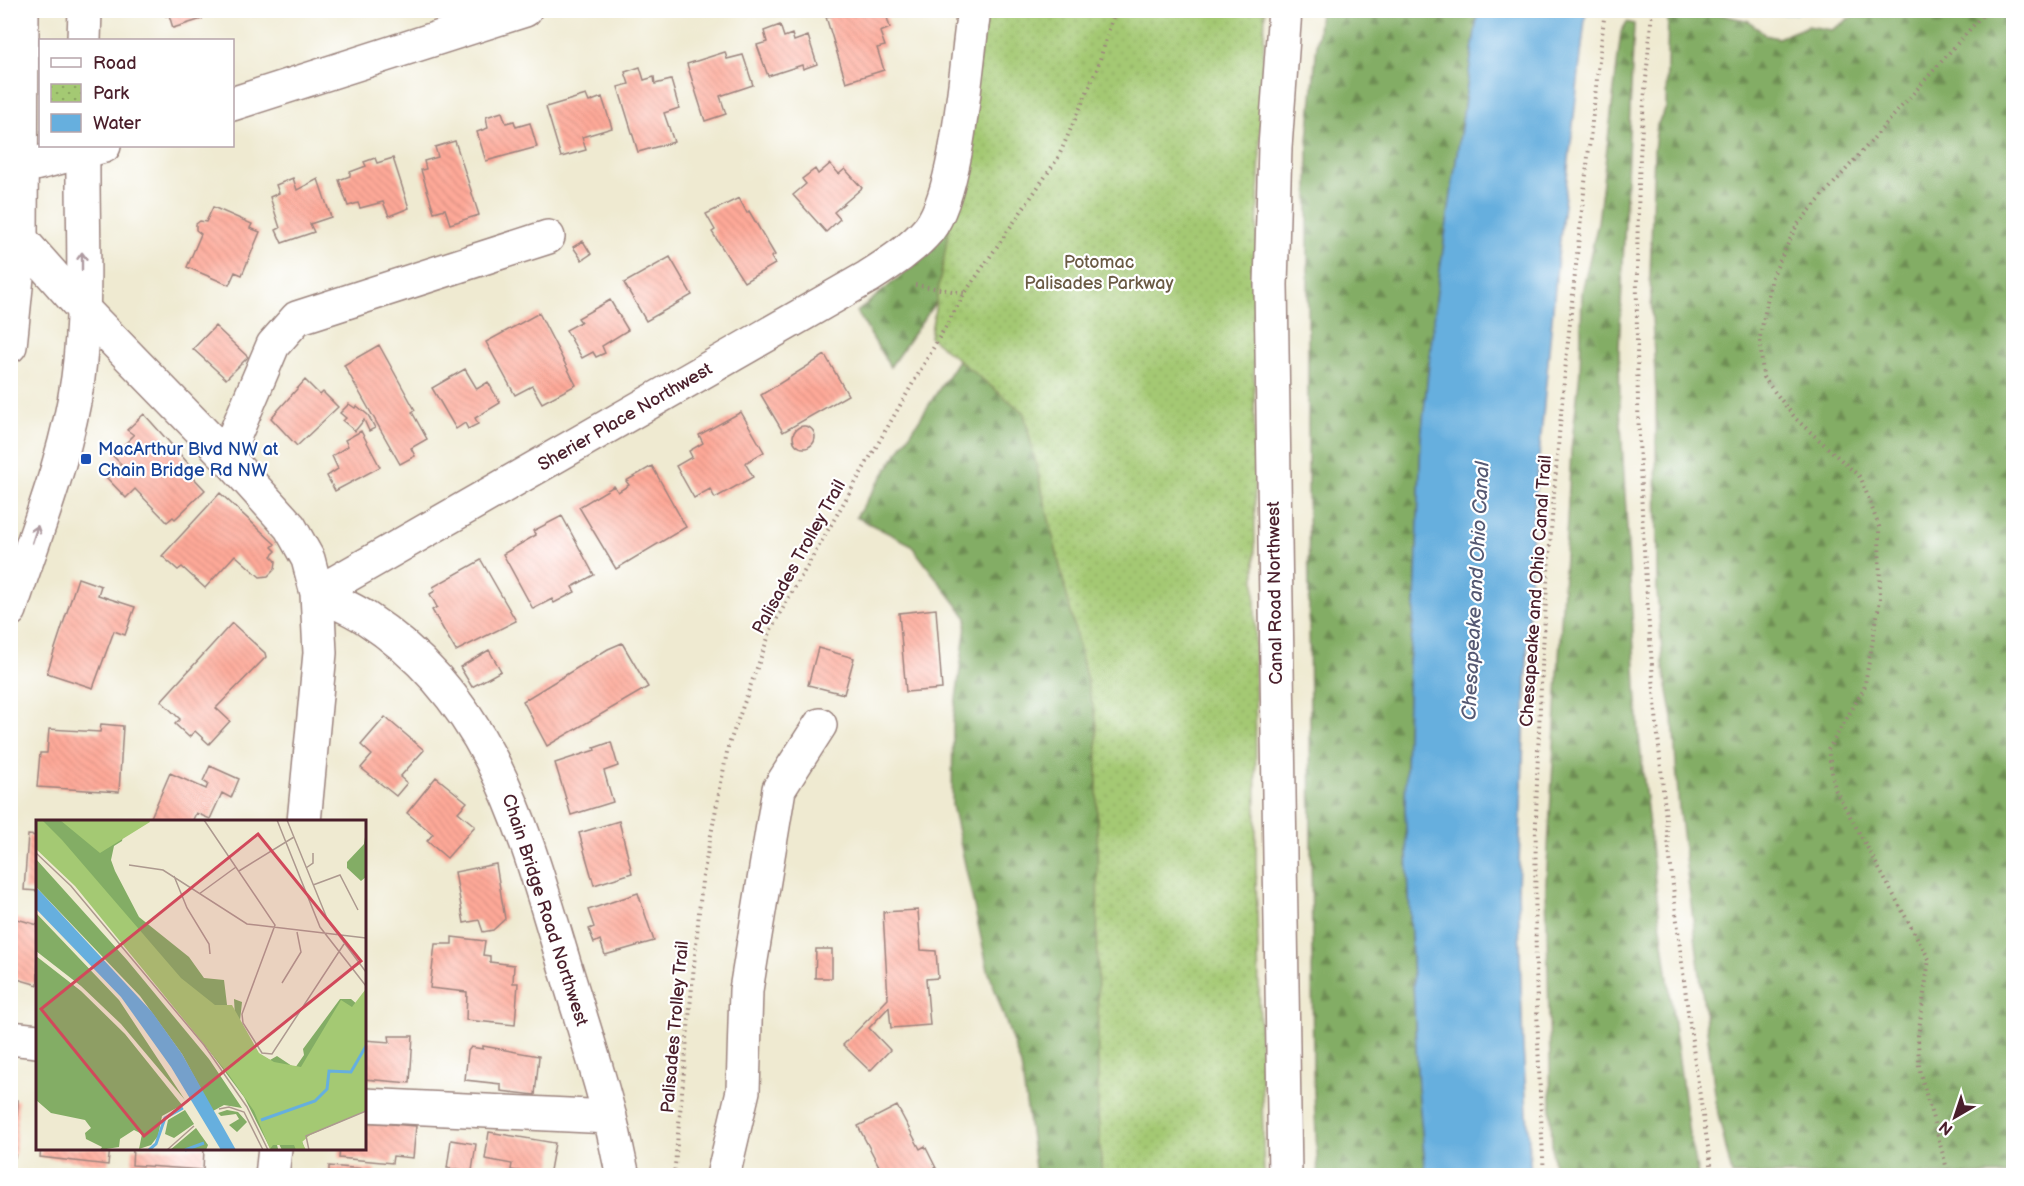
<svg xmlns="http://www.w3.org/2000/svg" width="2024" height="1186" viewBox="0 0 2024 1186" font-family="'Balsamiq Sans',sans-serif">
<defs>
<pattern id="forest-firs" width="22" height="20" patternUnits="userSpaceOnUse" patternTransform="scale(1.5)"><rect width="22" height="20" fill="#83ad65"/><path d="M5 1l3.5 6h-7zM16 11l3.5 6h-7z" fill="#6d8c53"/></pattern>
<pattern id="park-dots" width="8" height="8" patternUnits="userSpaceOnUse" patternTransform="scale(1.5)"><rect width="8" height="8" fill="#a4c973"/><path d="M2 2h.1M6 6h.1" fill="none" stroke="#8fac64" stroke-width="1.8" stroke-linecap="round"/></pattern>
<pattern id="building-back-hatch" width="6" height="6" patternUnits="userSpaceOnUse" patternTransform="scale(1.5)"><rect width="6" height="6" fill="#fea998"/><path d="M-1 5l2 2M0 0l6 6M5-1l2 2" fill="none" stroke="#db9183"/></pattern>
</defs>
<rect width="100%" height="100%" fill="#fff"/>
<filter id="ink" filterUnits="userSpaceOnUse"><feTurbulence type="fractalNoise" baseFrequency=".0167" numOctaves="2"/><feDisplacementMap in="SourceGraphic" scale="12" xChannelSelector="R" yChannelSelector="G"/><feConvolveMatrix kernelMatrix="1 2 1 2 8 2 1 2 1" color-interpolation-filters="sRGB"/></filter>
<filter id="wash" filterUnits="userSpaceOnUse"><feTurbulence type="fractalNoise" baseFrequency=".008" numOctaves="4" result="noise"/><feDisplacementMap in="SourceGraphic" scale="24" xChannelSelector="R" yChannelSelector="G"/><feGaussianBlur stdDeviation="1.35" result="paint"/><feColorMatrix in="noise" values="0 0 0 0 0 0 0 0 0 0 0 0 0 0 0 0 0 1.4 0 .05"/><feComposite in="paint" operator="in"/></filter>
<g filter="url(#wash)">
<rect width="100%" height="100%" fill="#efead1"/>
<path fill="url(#forest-firs)" stroke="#666648" stroke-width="1.5" d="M1320,11H1478L1437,291L1421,439L1415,605L1409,663L1405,807L1418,1088L1426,1175H1318L1313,1071L1308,493V140Z
M1668,11H1704L1749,21L1765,35L1778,38L1808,26L1832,30L1861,11H2013V1175H1732L1717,1109L1679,810L1673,718L1663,664L1657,592L1656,394L1650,278L1654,150L1657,125L1666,108Z
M1627,22L1634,24L1619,350L1620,407L1639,736L1657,898L1689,1134L1698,1175H1555L1552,1152L1546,883L1571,451L1580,371L1582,292L1598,222L1621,32Z
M1043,149L890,367L857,312L913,266L957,213Z
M1047,234L1242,1175H1036L1021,1066L988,970L952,805L953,721L967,618L910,544L856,517L990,311Z"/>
<path fill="url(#park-dots)" stroke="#77744f" stroke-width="1.5" d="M987,11H1265L1254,313L1256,877L1264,1175H1102L1098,1111L1097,724L1024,413L930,337Z"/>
<path fill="#66afde" stroke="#586784" stroke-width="1.5" d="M1478,11H1586L1557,266L1532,532L1518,888L1523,1047L1531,1176L1426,1175L1418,1088L1405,807L1409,663L1415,605L1421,439L1437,291Z"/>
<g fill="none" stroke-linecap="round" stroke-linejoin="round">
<path stroke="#66afde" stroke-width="9" d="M1775,10H1794"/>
</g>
<g id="blocks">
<path fill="url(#building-back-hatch)" d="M164,10H200L202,19L173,28L169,15L166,16Z
M842,10H885L890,28L880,32L885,46L877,48L884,70L846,82L826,17L842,13Z
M780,25L784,37L792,34L794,41L808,36L817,64L803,69L802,65L768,76L757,45L767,42L764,31Z
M725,52L727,59L743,55L753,85L720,96L726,114L705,121L687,64Z
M640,67L644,80L654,77L655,84L671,80L679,108L664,113L674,142L638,152L618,87L629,84L625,72Z
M586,95L589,102L602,97L612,128L582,137L586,150L561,157L546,107Z
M502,112L506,123L514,121L516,127L530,123L537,147L486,161L477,132L488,128L486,117Z
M455,141L479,215L450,224L445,209L434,212L421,170L426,169L424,161L438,157L435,147Z
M375,158L377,163L393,158L409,208L389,216L383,202L360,208L358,203L348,206L339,180L350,176V172L366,166L364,162Z
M830,164L839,174L845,169L862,188L834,212L840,219L826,232L793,195L806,184L802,179L815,169L818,174Z
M293,178L297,190L318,179L331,217L310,224L314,232L282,243L276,230L280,228L270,197L279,193L276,185Z
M739,198L747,213L749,211L775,255L771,257L775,264L744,282L712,232L715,230L706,214Z
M213,207L252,224L250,228L260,232L242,275L235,272L229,285L187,267L201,234L196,230V224L200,221L206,222Z
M583,241L591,254L582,260L573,247Z
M670,257L692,295L646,321L624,283Z
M610,300L628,330L602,346L605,353L596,357L593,352L582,358L566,330L581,322L578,318Z
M539,313L576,385L542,403L532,386L515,395L486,342Z
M215,326L248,357L226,379L193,349Z
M379,345L415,410L412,412L427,439L411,448L415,456L400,464L344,365Z
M825,355L848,395L783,432L761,395Z
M465,369L477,389L488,382L500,403L475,418L478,424L468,429L465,423L456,429L432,388Z
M305,380L320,395L323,392L338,407L297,446L271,418Z
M349,404L355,408L357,406L368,415L375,428L369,431L364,420L355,431L343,421L346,418L340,413Z
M741,412L764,452L745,463L753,477L715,498L710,489L694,498L676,466L692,457L689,451L703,443L699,435Z
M144,414L195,471L191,475L205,490L175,519L173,517L167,522L135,489L126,498L107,478L121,464L113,456L134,435L127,430Z
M793 437a11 11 0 1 1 22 0a11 11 0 1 1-22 0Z
M361,431L380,467L335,491L327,476L338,469L332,456L348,446L345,440Z
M652,466L686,527L616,569L579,507L614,486L618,492L629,485L626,481Z
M220,493L275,544L272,547L276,551L271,556L276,561L275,569L268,576L260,577L235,555L205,588L182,567L178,570L162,556Z
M562,516L594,575L572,587L575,592L554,603L552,599L533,609L503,554L536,535L533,531Z
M481,560L516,621L456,651L432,610L437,607L430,594L435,591L433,587Z
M78,578L101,586L98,595L135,607L125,635L114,631L93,688L47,673Z
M936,609L942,689L906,692L899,613Z
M232,623L265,653L266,657L216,708L230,721L209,744L195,731L189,737L175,724L180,719L161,701Z
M622,643L648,687L547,746L523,701L608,649Z
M818,648L854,658L844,694L808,685Z
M489,650L501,671L472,687L460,667Z
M385,717L424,750L400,777L407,783L396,796L361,768L372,755L361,745Z
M101,724L123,726L119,792L37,787L40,753H47L49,729L100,732Z
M611,742L618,766L604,771L613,802L571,815L555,763L595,750L594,748Z
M210,766L239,779L231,798L222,793L210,819L196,813L192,822H149L170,773L206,789L208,784L203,781Z
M436,777L467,802L458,812L475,826L447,858L427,841L433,834L407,813Z
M619,821L632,873L594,885L579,833Z
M28,835L38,836V891L24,890Z
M496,864L505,919L493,930L483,932L479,920L464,923L455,872Z
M638,893L654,941L605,955L600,940L594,943L589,929L594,927L588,910Z
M918,910L921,950L936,951L938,978L926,979L930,1025L891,1028L889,1007L869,1028L890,1050L870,1071L843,1045L888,999L883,912Z
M10,917L38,925V985L10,977Z
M452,937L485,941L483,955L490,956V962L514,965L513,983H518L515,1025L466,1020L467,992L430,988L435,944H452Z
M816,949H832V978H815Z
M389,1036H413L410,1083L364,1079V1040L390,1042Z
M483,1046L539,1056L535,1095L501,1091V1084L465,1080L468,1051L471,1047L483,1049Z
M10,1100H18L15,1157H10Z
M897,1106L920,1149L925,1146L940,1176H870L881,1170L858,1126Z
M364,1122L416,1126L413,1158L393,1156L392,1163L339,1158L340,1148H364Z
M489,1132L555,1143L549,1176L511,1170L512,1164L485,1159Z
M451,1140L476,1144L472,1171L447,1168Z
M41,1148H110L108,1165L40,1157Z
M133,1148H204L203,1170L132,1165Z
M329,1166L376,1170L375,1176H329Z"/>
</g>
</g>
<g filter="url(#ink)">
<use href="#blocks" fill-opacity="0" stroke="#9c847e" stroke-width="1.5"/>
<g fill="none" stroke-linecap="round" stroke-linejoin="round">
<defs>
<path id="minor" d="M232,104L525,10
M19,168L104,146
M10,227L82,308L226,456L290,527L308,559L317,593C333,601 351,608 366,618C485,695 520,816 558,943C575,1001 595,1059 610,1118C615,1137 618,1156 623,1176
M226,456L273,345L297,318L548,237
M304,822L320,653L317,593L868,277C890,263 912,249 929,229C959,190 966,63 974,10
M10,1038L38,1041
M364,1105L610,1117
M272,1176L275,1148
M723,1176L743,1091L746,990L779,789L820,725"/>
<path id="major" d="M84,40L85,10
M10,346L21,238L22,10
M10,610C35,534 67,457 78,378C88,302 82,222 83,146"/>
<path id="highway" d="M1285,1176L1271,285L1275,147L1285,10"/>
</defs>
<use href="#minor" stroke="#9c847e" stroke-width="36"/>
<use href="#major" stroke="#9c847e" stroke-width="36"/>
<use href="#highway" stroke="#9c847e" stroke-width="36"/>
<path stroke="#9c847e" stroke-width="4" stroke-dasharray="1.5 4.5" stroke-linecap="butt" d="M1652,10C1648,59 1643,108 1640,157C1631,365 1642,573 1662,779C1675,912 1690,1044 1713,1176
M1605,12L1641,10
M915,285L965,293
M674,1176L702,881L728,747L772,627L965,293L1058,158L1097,69L1115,10
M1544,1176C1536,1027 1532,878 1539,730C1549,489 1577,249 1605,10
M1949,1176L1919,1069L1918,1036L1929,959L1835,789L1828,750L1864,689L1880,600L1879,527L1861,478L1796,419L1763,377L1760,337L1772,277L1797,225L1987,10"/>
<use href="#minor" stroke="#fff" stroke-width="33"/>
<use href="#major" stroke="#fff" stroke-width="33"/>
<use href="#highway" stroke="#fff" stroke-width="33"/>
</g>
<defs><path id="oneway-shaft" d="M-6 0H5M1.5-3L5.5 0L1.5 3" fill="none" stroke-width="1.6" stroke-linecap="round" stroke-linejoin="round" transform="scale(1.5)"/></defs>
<g stroke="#ae9aa0">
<use href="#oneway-shaft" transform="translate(82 261) rotate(-90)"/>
<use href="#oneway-shaft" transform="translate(35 534) rotate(-72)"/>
</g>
</g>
<rect fill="#1a4fb4" stroke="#fff" stroke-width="2" x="80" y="453" width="12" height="12" rx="3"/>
<g text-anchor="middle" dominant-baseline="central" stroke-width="4.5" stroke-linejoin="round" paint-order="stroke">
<g font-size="18" fill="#6a5a44" stroke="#fff">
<text x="1099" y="262">Potomac<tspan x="1099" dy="21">Palisades Parkway</tspan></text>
</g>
<g font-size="18" fill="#4a1f2b" stroke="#fff">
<text transform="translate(625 417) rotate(-30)">Sherier Place Northwest</text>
<text transform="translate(799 557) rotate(-61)">Palisades Trolley Trail</text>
<text transform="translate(1536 591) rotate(-86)">Chesapeake and Ohio Canal Trail</text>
<text transform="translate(1275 593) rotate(-91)">Canal Road Northwest</text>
<text transform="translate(545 910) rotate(72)">Chain Bridge Road Northwest</text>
<text transform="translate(675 1027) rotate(-85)">Palisades Trolley Trail</text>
</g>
<g font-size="18" fill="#164399" stroke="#fff" text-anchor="start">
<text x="98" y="449">MacArthur Blvd NW at<tspan x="98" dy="21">Chain Bridge Rd NW</tspan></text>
</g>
<g font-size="20" font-style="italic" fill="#555973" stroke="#fff">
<text transform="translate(1476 591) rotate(-87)">Chesapeake and Ohio Canal</text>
</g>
</g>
<g transform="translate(36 820)">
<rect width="330" height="330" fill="#efead1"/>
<path d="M0,0H111L88,11L86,21L78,26L75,40L79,51L103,97L153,137L168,158L188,160L192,193L200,215L198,179L206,182L204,201L220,233L234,240L241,236L259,248L268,235L267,229L304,179H315L322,185L264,315L269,330H246L239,316L242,329L235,330L208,277ZM330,10V57L325,61L311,48V42L328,24ZM0,39L91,140L173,239L206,288L188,285L177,291L146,234L104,176L0,67ZM0,93L83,180L149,280L85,204L45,166L0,131ZM0,136L45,171L89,214L146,285L126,296L122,316L115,325L103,329L106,314L98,310L84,319L83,327L64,330L66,327L50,319L49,313L55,308L49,300L15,293L0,280ZM149,290L158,304L138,318L129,314L132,300ZM191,290L202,292L211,302L201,312L193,305L203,299L200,294L185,296L182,293ZM160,308L172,325L170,330H134Z" fill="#83ad65"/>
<path d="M0,0H6L26,20L145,158L179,185H196L223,233L238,242L265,247L305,180L316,187L329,170L330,291L274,315L266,322L270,330H260L258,325H237L234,329L218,291L193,255L39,66L0,29ZM24,0H113L114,2L64,33Z" fill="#a4c973"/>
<path d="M0,67L116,192L146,234L200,330H185L135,247L85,177L0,89Z" fill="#66afde"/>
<path fill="none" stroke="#66afde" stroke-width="3" d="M225,300L279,281L291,269L293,251L315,252L330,226M113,330L120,324L129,298L147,288M149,330L168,323"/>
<path fill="none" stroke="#ad998f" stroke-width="1.5" d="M168,0L239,105L206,194L207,203L226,233L236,234L308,124M241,0L284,107L330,166M251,0L292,101L330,152M0,33L35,66L168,225L211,287L232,330M93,45L127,50L211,104L330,118M270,48L277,43V33M203,51L258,17M138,56L151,88L173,124L174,134M277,65L304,55L322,90M163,74L200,47M246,163L265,132L261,112M183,289L193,287L208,292L227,330M131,330L158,306M273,330L270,316L330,291"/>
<path fill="#d1495b" fill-opacity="0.15" stroke="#d1495b" stroke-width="3" d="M222,14L325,141L108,316L5,189Z"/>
<rect width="330" height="330" fill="none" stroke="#4a1f2b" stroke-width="3"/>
</g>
<rect width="2024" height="1186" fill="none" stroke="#fff" stroke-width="36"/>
<rect x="39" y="39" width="195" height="108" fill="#ffffff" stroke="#b7a5aa" stroke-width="1.5"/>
<rect x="51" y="58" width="30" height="9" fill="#ffffff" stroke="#b7a5aa" stroke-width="1.5"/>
<text x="93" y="69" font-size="18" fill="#4a1f2b">Road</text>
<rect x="51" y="84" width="30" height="18" fill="url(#park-dots)" stroke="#b7a5aa" stroke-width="1.5"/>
<text x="93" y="99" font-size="18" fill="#4a1f2b">Park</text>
<rect x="51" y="114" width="30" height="18" fill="#66afde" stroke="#b7a5aa" stroke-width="1.5"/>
<text x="93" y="129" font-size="18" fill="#4a1f2b">Water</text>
<g transform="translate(1955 1117) rotate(219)" stroke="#ffffff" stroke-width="4.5" paint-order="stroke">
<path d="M0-4.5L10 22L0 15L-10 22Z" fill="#4a1f2b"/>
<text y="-9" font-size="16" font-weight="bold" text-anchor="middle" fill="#4a1f2b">N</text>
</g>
</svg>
